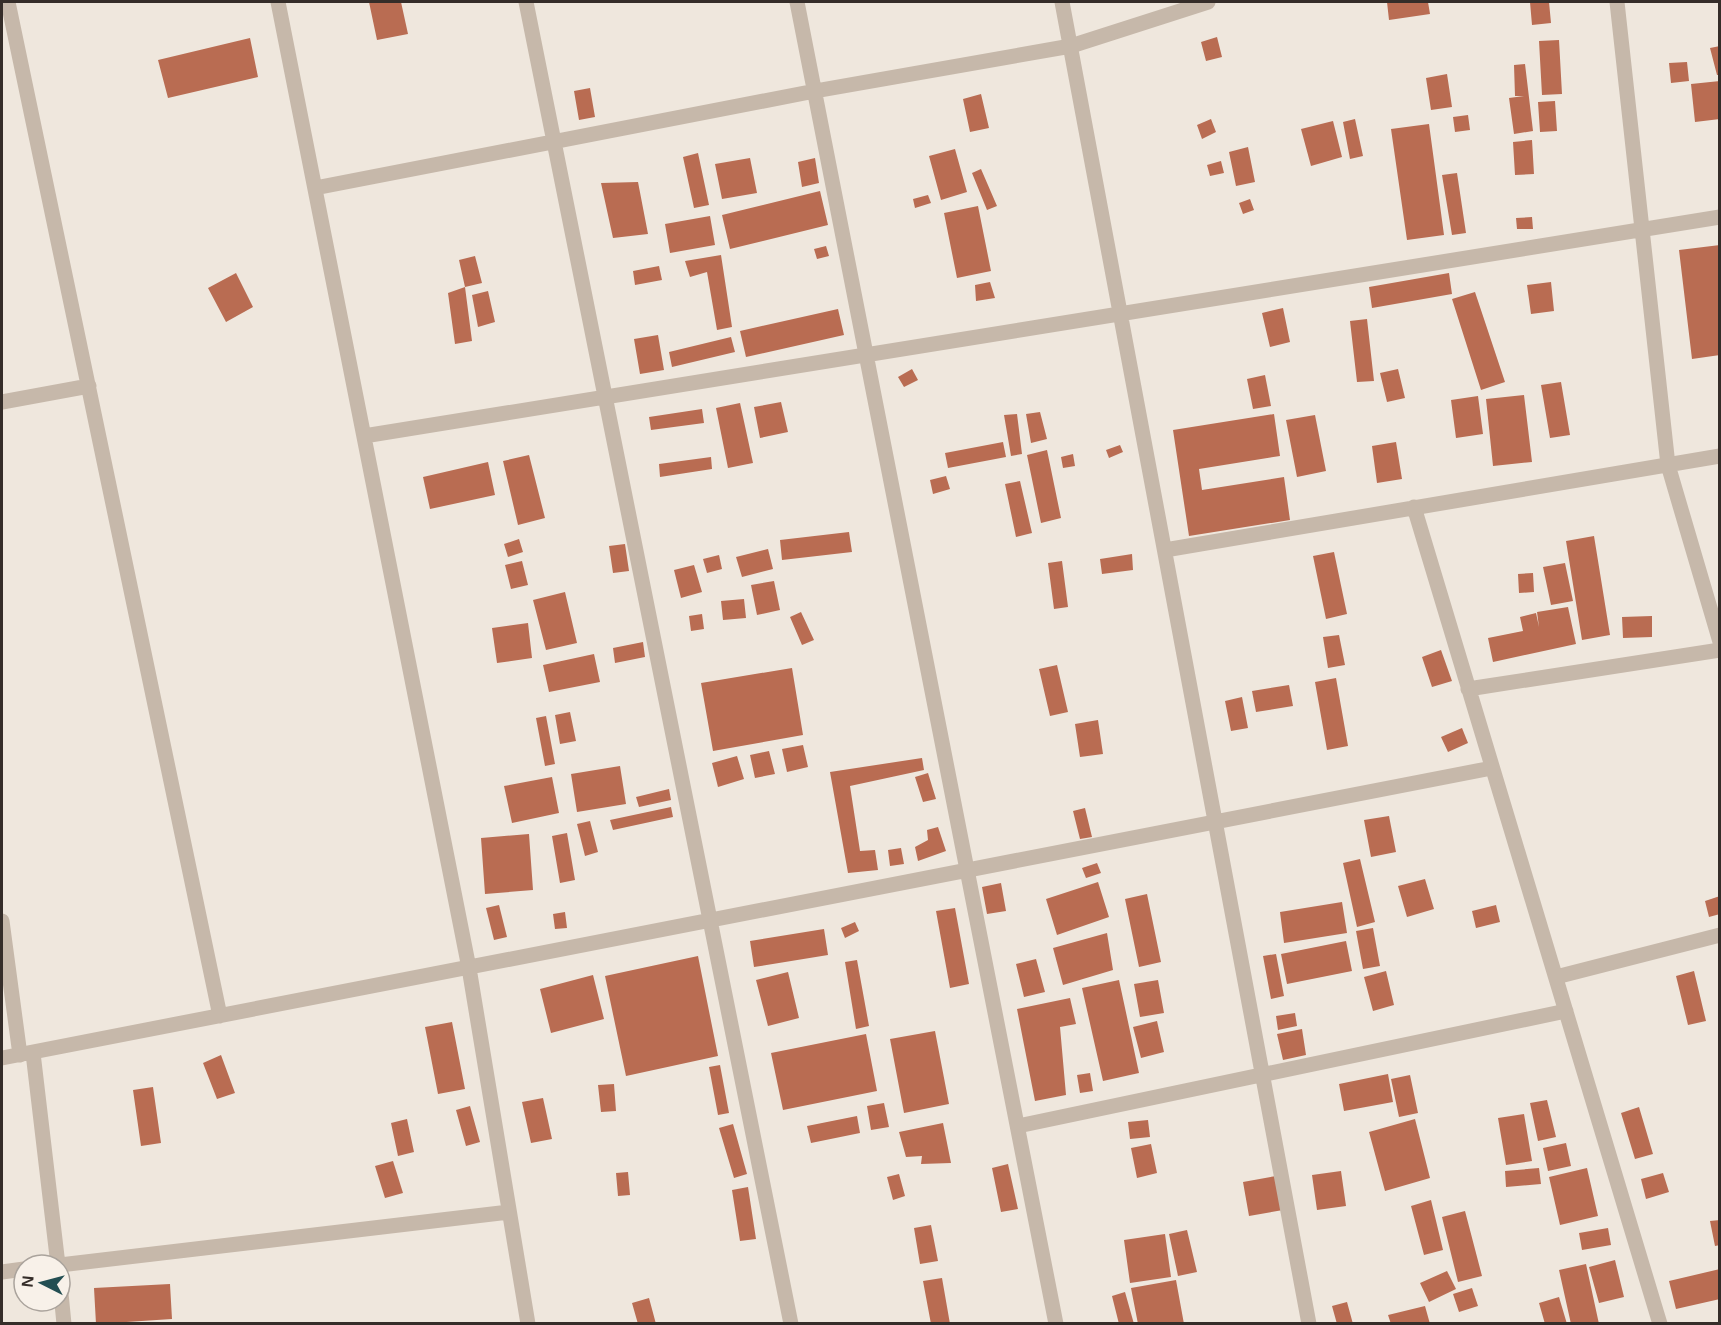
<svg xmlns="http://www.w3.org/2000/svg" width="1721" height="1325" viewBox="0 0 1721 1325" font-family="Helvetica,sans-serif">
<rect width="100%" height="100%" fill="#efe7dd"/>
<path fill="#b96c52" d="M369,2H401L408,34L377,40Z
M1387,2H1428L1430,14L1389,20Z
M1530,2H1549L1551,23L1532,25Z
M1217,37L1222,57L1206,61L1201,42Z
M250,38L258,77L168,98L158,60Z
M1559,40L1562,94L1542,95L1539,41Z
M1720,46V75H1717L1710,48Z
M1687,62L1689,81L1671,83L1669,63Z
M1525,64L1533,131L1514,134L1509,98L1524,96H1515L1514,65Z
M1447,74L1452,107L1431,110L1426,78Z
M1720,81V119L1695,122L1691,84Z
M590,88L595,117L579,120L574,91Z
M981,94L989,128L970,132L963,99Z
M1555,101L1557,131L1540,132L1538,102Z
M1468,115L1470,130L1455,132L1453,117Z
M1211,119L1216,132L1202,139L1197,125Z
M1355,119L1363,156L1350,159L1343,122Z
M1333,121L1342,157L1311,166L1301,129Z
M1429,124L1444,235L1407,240L1391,129Z
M1532,140L1534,174L1515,175L1513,142Z
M1248,147L1255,182L1236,186L1229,152Z
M955,149L967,192L941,200L929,156Z
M698,153L709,205L694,208L683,157Z
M750,158L757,193L722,199L715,164Z
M815,158L819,183L802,187L798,162Z
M1221,161L1224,173L1210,176L1207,165Z
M981,169L997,206L987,210L972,173Z
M1457,173L1466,233L1452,235L1442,175Z
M638,182L648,234L613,238L601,183Z
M820,191L828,225L730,249L722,215Z
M928,195L931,203L915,208L913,199Z
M1250,199L1254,210L1243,214L1239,203Z
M978,206L991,271L957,278L944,213Z
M710,216L715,245L670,253L665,224Z
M1532,217L1533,229H1517L1516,218Z
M1720,245V355L1692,359L1679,250Z
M826,246L829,256L817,259L814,249Z
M721,255L732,327L717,330L707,272L690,277L685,261Z
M475,256L482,283L465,287L472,341L455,344L448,293L465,287L459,260Z
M659,266L662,280L635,285L633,271Z
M236,273L253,307L226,322L208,288Z
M1449,273L1452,294L1372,308L1369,287Z
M990,282L995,298L976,301L975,285Z
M1551,282L1554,311L1531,314L1527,285Z
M488,291L495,322L478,327L472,295Z
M1475,292L1505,382L1481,390L1452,299Z
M1283,308L1290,342L1270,347L1262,313Z
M838,309L844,335L746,357L740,331Z
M1367,319L1374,381L1357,382L1350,321Z
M658,335L664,370L640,374L634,339Z
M731,337L735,352L672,367L669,352Z
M912,369L918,380L904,387L898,377Z
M1398,369L1405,398L1387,402L1380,373Z
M1265,375L1271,406L1253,409L1247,379Z
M1561,382L1570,435L1550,438L1541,385Z
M1524,395L1532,462L1493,466L1486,399Z
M1478,396L1483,434L1456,438L1451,400Z
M781,402L788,432L760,438L754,407Z
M740,403L753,463L728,468L716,408Z
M702,409L704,423L651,430L649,417Z
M1040,412L1047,439L1031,443L1026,414Z
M1017,414L1022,454L1011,456L1004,415Z
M1274,414L1280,456L1199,469L1202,490L1284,477L1290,520L1189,536L1173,430Z
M1315,415L1326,471L1297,477L1286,420Z
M1003,442L1006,457L948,468L945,453Z
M1396,442L1402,479L1377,483L1372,446Z
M1120,445L1123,452L1109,458L1106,450Z
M1047,450L1061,518L1041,523L1027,455Z
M1073,454L1075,466L1063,468L1061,457Z
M529,455L545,518L518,525L503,461Z
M711,457L712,469L660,477L659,464Z
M488,462L495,495L430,509L423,477Z
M946,476L950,489L933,494L930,480Z
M1020,481L1032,533L1016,537L1005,484Z
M849,532L852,552L782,560L780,540Z
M1594,536L1610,635L1582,640L1566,541Z
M519,539L523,552L508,557L504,544Z
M625,544L629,571L613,573L609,546Z
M768,549L773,569L742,577L736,557Z
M1334,552L1347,614L1326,619L1313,556Z
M1132,554L1133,570L1102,574L1100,559Z
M719,555L722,569L707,573L703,559Z
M522,561L528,585L511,589L505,565Z
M1062,561L1068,607L1054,609L1048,563Z
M1565,563L1573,601L1551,605L1543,567Z
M694,565L702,592L681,598L674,570Z
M1533,573L1534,592L1519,593L1518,574Z
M774,581L780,610L757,615L751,585Z
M565,592L577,643L546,650L533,600Z
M744,599L746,618L723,620L721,601Z
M1568,607L1576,644L1493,662L1488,638L1523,631L1520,617L1536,613L1539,627L1537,612Z
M801,612L814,640L802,645L790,617Z
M702,614L704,629L691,631L689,616Z
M1652,616V637L1623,638L1622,617Z
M528,623L532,658L497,663L492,628Z
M1339,635L1345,665L1328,668L1323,637Z
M643,642L645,657L615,663L613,648Z
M1441,650L1452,681L1432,687L1422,657Z
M594,654L600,682L549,692L543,665Z
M1057,665L1068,712L1050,716L1039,669Z
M792,668L803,735L713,751L701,683Z
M1336,678L1348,746L1327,750L1315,682Z
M1289,685L1293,706L1256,712L1252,691Z
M1242,697L1248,728L1231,731L1225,701Z
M570,712L576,741L560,744L555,715Z
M546,716L555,764L545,766L536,718Z
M1098,720L1103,754L1080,757L1075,724Z
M1462,728L1468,743L1448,752L1441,737Z
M803,745L808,767L787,772L782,749Z
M769,751L775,774L755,778L750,755Z
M737,756L744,779L718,787L712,763Z
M922,758L924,770L850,786L860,851L875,850L878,870L848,873L830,772Z
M620,766L626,804L577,812L571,774Z
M928,773L936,799L923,802L915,777Z
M552,777L559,813L512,823L504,786Z
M669,789L671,800L639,807L636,797Z
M671,807L673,817L613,830L610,820Z
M1085,808L1092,837L1080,839L1073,811Z
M1389,816L1396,852L1371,857L1364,820Z
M590,821L598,852L585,856L577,824Z
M938,827L946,851L918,861L915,847L928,840L927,830Z
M567,833L575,880L560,883L552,836Z
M529,834L533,890L485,894L481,838Z
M901,848L904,864L890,866L888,850Z
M1360,859L1375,922L1357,927L1343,863Z
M1097,863L1101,873L1086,878L1082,868Z
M1425,879L1434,909L1407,917L1398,886Z
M1098,882L1109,917L1057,935L1046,899Z
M1001,883L1006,911L987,914L982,887Z
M1147,894L1161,962L1139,967L1125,899Z
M1720,896V914L1709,917L1705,901Z
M1342,902L1347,933L1284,943L1280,912Z
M499,905L507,937L494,940L486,908Z
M1496,905L1500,922L1476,928L1472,911Z
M955,908L969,984L950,988L936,911Z
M565,912L567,928L555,929L553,914Z
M855,922L859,931L845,938L841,928Z
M1373,928L1380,966L1363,969L1356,931Z
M824,929L828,955L754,967L750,941Z
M1107,933L1113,970L1063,985L1053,948Z
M1346,941L1352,971L1287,984L1281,954Z
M1276,954L1284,996L1271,999L1263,956Z
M698,956L718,1056L626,1076L605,976Z
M1036,959L1045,992L1024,997L1016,964Z
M857,960L869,1026L856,1029L845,962Z
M1386,971L1394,1005L1373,1011L1364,977Z
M1694,971L1706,1021L1688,1025L1676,976Z
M788,972L799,1018L768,1026L756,980Z
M593,975L604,1019L551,1033L540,989Z
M1119,980L1139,1073L1103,1081L1082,988Z
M1158,980L1164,1013L1140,1017L1134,984Z
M1070,998L1076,1024L1060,1027L1066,1095L1035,1101L1017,1009Z
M1295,1013L1297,1026L1278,1030L1276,1016Z
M1157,1021L1164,1052L1141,1058L1133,1027Z
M452,1022L465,1089L438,1094L425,1027Z
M1302,1029L1306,1055L1283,1060L1277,1034Z
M935,1031L949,1104L904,1113L890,1039Z
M866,1034L877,1091L783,1110L771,1053Z
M221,1055L235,1093L217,1099L203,1063Z
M720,1065L729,1113L718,1115L709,1067Z
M1090,1073L1093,1091L1080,1093L1077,1075Z
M1388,1074L1393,1102L1344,1111L1339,1084Z
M1410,1075L1418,1113L1399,1117L1391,1079Z
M614,1084L616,1111L601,1112L598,1085Z
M153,1087L161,1143L141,1146L133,1090Z
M543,1098L552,1139L531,1143L522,1102Z
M1547,1100L1556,1137L1538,1141L1530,1103Z
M884,1103L889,1127L871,1130L867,1106Z
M470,1106L480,1142L466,1146L456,1110Z
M1639,1107L1653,1154L1635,1159L1621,1113Z
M1524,1114L1532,1161L1506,1165L1498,1118Z
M857,1116L860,1133L811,1143L807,1126Z
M407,1119L414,1152L398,1156L391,1123Z
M1415,1119L1430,1178L1385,1191L1369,1132Z
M1148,1120L1150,1137L1130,1139L1128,1122Z
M943,1123L951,1163L921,1164L922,1156L906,1157L899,1132Z
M733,1124L747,1174L734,1178L719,1128Z
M1566,1143L1571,1166L1548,1171L1543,1148Z
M1151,1144L1157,1173L1137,1178L1131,1148Z
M393,1161L403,1193L385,1198L375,1166Z
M1008,1164L1018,1209L1001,1212L992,1168Z
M1539,1168L1541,1184L1506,1187L1505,1171Z
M1587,1168L1598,1216L1560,1225L1549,1177Z
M1341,1171L1346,1206L1317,1210L1312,1175Z
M628,1172L630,1195L618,1196L616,1173Z
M1663,1173L1669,1192L1646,1199L1641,1179Z
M899,1174L905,1196L893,1200L887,1177Z
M1276,1176L1283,1210L1249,1216L1243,1182Z
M748,1187L756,1239L740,1241L732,1190Z
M1431,1200L1443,1250L1424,1255L1411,1206Z
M1465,1211L1482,1276L1458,1282L1442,1217Z
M1720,1220V1245L1715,1246L1710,1221Z
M931,1225L938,1261L920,1264L914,1228Z
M1608,1228L1611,1245L1582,1250L1579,1233Z
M1187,1230L1197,1272L1178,1276L1169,1234Z
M1165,1234L1171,1277L1130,1283L1124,1240Z
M1615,1260L1624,1297L1599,1303L1589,1267Z
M1586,1264L1599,1324H1571L1559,1270Z
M1720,1269V1299L1676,1309L1669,1281Z
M1447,1271L1456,1289L1429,1302L1420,1283Z
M942,1278L950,1324H931L923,1281Z
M1176,1280L1184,1324H1138L1131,1288Z
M170,1284L172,1319L96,1324L94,1288Z
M1472,1288L1478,1306L1459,1312L1453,1294Z
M1125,1292L1134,1324H1119L1112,1296Z
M1559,1297L1567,1324H1545L1539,1303Z
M649,1298L656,1324H638L632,1303Z
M1347,1302L1353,1324H1337L1332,1306Z
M1425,1306L1430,1324H1391L1388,1315Z"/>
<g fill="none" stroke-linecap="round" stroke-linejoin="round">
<path stroke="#c6b8aa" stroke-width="15" d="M8,2L220,1016
M278,2L469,968L528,1324
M526,2L791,1324
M797,2L1056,1324
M1062,2L1309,1324
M1617,2L1668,465L1720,642
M315,188L815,91L1071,46L1208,2
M2,402L89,386
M364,436L1720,217
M1414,507L1660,1324
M1165,550L1720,456
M1468,689L1720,650
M2,921L20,1055
M1556,977L1720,935
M33,1053L58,1265
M2,1058L1492,768
M1018,1126L1566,1011
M60,1265L509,1212
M2,1272L24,1269
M60,1283L64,1324"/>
</g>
<rect width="1721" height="1325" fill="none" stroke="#352d29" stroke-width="6"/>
<g transform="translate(42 1283) rotate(276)"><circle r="28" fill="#f8f1e9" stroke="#aaa39c" stroke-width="1.5"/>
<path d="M0-4.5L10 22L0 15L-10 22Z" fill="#234e52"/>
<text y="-9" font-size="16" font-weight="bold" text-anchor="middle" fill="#352d29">N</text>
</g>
</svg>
